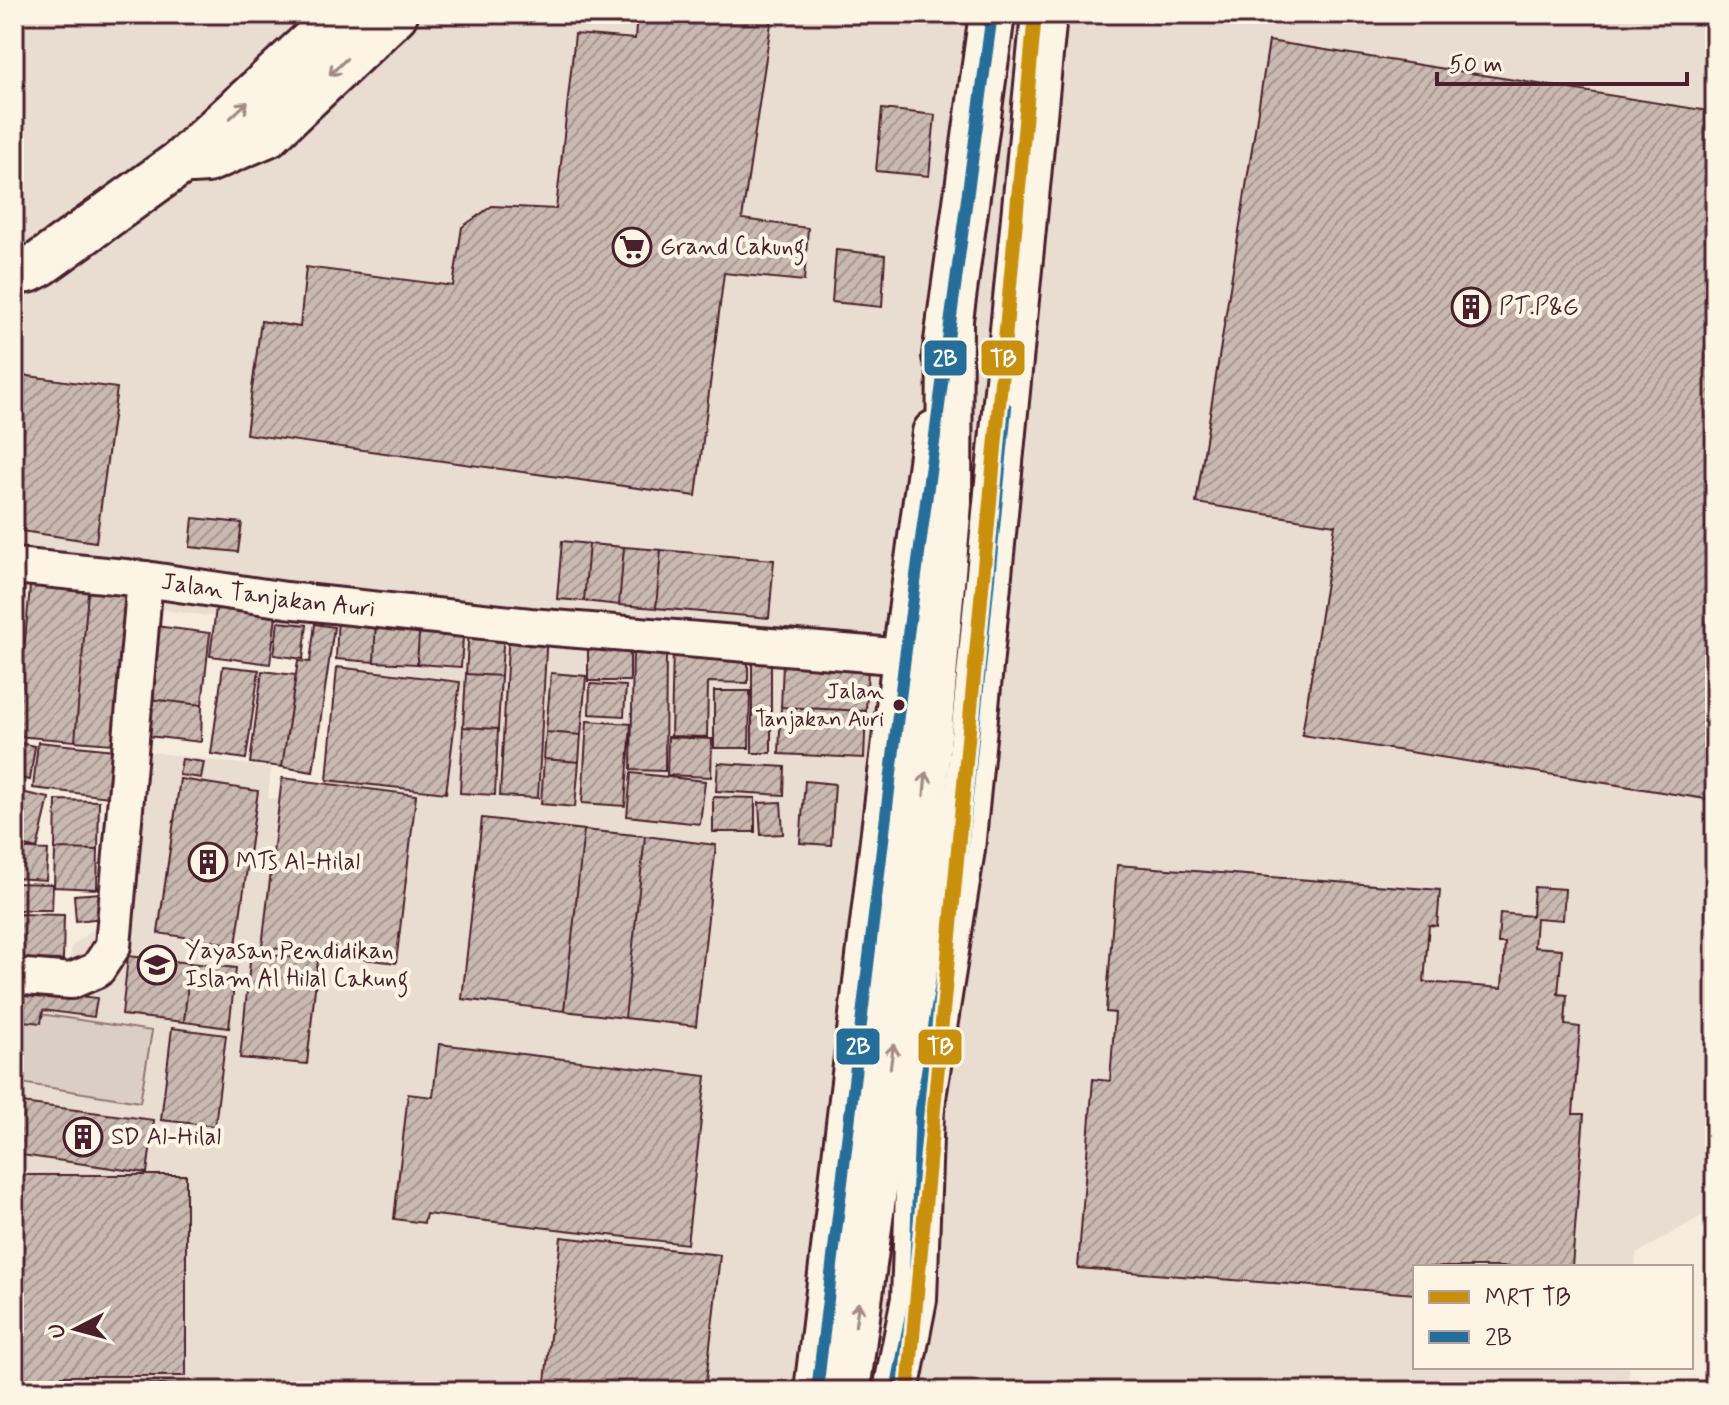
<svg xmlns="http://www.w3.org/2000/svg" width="1729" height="1405" viewBox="0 0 1729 1405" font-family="Mynerve,sans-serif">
<defs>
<pattern id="building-hatch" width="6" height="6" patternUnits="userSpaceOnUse" patternTransform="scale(2)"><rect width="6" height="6" fill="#cab9b1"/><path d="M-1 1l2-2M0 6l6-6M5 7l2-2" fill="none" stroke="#a69690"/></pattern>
</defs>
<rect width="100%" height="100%" fill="#f5ecde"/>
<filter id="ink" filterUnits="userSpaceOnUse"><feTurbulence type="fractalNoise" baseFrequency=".0125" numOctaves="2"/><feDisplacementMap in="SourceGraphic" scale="16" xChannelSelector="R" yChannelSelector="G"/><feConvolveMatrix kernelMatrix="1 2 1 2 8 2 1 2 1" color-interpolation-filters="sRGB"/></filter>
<g filter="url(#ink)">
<path fill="#e8ddd0" d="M14,14H1715V1208L1636,1254L1635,1267H1415V1367H1629L1628,1391H1099L1018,1388V1391H14V984L65,988L72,946L97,926H109L128,749L271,768L268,798L330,806L352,636L14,589Z"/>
<path fill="#dbcec4" stroke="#927678" stroke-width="2" d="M14,1010L152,1031L140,1102L14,1082Z"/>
<path fill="url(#building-hatch)" stroke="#4a1f2b" stroke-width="2" d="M637,14H741L772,17L742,219L808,228L804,281L724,273L696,496L246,434L261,321L300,327L306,267L453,286L462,227L492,206L556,209L575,34L635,39Z
M1269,41L1715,112V740L1706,799L1302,735L1335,525L1196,503Z
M882,109L935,115L929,176L876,171Z
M836,250L885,255L882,307L832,302Z
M14,374L117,388L96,542L14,530Z
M193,518L242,523L238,552L190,547Z
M562,541L589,544L584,601L557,599Z
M589,544L624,547L619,605L584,601Z
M624,547L661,550L656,608L619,605Z
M661,550L774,560L769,618L656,608Z
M14,575L25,576L20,649L14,648Z
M31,576L89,581L75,741L16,736Z
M89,581L126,584L112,744L75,741Z
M216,608L276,616L270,664L210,656Z
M338,614L376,617L374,662L336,659Z
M376,617L420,620L417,664L374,662Z
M420,620L464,622L461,667L417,664Z
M278,622L307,625L303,659L274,655Z
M315,624L334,627L313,772L282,767L298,661L310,662Z
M148,625L210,633L202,705L140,698Z
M469,628L504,630L501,676L466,674Z
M509,628L547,631L538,798L500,796Z
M588,641H630V681H588Z
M673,647H708L707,658L748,659V683L708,682L707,737L671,736Z
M14,648L20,649L16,702H14Z
M633,648H666L665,771L631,770Z
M752,657H771V753H752Z
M783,664L868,668L866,711L781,707Z
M223,666L259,670L246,759L211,754Z
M337,667L460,682L446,793L327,780Z
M262,671L296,675L282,767L250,763Z
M551,673L586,676L581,735L546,732Z
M466,674L501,676L498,729L463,727Z
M590,684L626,686L624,716L589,714Z
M714,691H750L749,748H714Z
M140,698L202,705L201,742L139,735Z
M781,707L866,711L864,758L779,754Z
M587,721L631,724L625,806L582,803Z
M463,727L498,729L495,795L460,793Z
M546,732L581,735L579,762L544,759Z
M668,737L712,739L711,777L667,775Z
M14,742L35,746L30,780L14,777Z
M38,742L114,750L109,797L33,788Z
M182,759L204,762L201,778L179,775Z
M544,759L579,762L575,807L541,804Z
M718,763L785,767L784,795L716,791Z
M631,773L705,781L700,824L627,816Z
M282,778L416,795L396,963L262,947Z
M180,779L258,791L236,945L158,933Z
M805,781L835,784L831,845L800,843Z
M21,792L49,798L37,849L14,843V822Z
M713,797L755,798V832H713Z
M56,800L99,801L98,850L55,849Z
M781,802L783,834L761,835L759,803Z
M482,818L584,830L564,1011L462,999Z
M584,830L645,836L625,1018L564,1011Z
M645,836L716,845L696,1026L625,1018Z
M15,848L48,850L46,880L14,878Z
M55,849L98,850L97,889L54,887Z
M1117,865L1440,890L1437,926L1429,925L1424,982L1502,988L1505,943H1498L1500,913L1532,916L1534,887L1565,889L1563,920L1536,918L1534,947L1562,949L1558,994L1567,995L1565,1025L1580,1027L1573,1114H1584L1572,1267H1415V1294L1078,1268L1093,1079L1110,1081L1115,1013L1106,1012Z
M14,883L53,884L52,910H14Z
M101,893L103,918L76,921L74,895Z
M14,914L64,915L63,960L14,959Z
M251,953L318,960L307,1064L240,1058Z
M128,956L190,963L184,1022L122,1015Z
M190,963L236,968L229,1028L184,1022Z
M14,988L97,998L94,1017L43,1010L41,1023L14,1020Z
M172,1028L226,1035L215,1126L161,1120Z
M439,1044L706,1076L687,1244L426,1214L424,1223L394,1219L408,1094L433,1097Z
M14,1102L154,1120L147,1173L14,1154Z
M14,1175H186V1376H62V1391H14Z
M561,1237L720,1255L705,1391H544Z
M68,1383H99V1391H68Z
M136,1384L194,1385V1391H136Z"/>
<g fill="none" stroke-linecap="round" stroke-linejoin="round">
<defs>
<g id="minor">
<path id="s1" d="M14,566L145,579L286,600L530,626L905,657"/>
<path d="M14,976L71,981L97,970L113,946L145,579"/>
</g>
<path id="tertiary" d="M191,161L207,160L268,134L395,14
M14,272L28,270L40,264L181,162L342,14"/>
<path id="trunk" d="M945,356L992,14
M817,1391L905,657L935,433
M896,1391L914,1299L921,1110L962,849L1044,14"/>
<path id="motorway" d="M847,1391L918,862L949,503L950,319"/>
</defs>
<use href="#minor" stroke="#4a1f2b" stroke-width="40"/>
<use href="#tertiary" stroke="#4a1f2b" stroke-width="50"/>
<use href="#trunk" stroke="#4a1f2b" stroke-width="50"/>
<use href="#motorway" stroke="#4a1f2b" stroke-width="50"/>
<use href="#minor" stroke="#fcf5e5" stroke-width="34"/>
<use href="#tertiary" stroke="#fcf5e5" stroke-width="44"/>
<use href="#trunk" stroke="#fcf5e5" stroke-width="44"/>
<use href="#motorway" stroke="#fcf5e5" stroke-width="44"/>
<defs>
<path id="bus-1" d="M817,1391L905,657L992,14
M896,1391L914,1299L921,1110L962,849L1006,408"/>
</defs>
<use href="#bus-1" stroke="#fcf5e5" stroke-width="18"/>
<use href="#bus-1" stroke="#256e99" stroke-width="12"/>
<defs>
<path id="metro-1" d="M908,1391L1035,14"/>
</defs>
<use href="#metro-1" stroke="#fcf5e5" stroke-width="20"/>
<use href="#metro-1" stroke="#c9900d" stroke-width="14"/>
</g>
<defs><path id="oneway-shaft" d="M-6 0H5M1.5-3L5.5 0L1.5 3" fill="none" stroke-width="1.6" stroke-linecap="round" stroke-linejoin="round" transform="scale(2)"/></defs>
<g stroke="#a38a88">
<use href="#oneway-shaft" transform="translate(338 67) rotate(136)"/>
<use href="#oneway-shaft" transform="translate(239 110) rotate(-43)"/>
<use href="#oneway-shaft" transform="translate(925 784) rotate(-85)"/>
<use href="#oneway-shaft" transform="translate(892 1056) rotate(-82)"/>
<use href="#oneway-shaft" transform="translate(857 1314) rotate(-82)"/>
</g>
</g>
<defs>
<symbol id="supermarket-ring" viewBox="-11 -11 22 22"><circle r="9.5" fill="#fcf5e5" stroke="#4a1f2b" stroke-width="1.5"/><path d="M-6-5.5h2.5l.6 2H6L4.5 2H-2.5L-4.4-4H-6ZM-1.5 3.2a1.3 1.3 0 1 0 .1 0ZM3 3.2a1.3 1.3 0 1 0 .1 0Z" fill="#4a1f2b"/></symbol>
<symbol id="building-ring" viewBox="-11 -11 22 22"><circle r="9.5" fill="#fcf5e5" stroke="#4a1f2b" stroke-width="1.5"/><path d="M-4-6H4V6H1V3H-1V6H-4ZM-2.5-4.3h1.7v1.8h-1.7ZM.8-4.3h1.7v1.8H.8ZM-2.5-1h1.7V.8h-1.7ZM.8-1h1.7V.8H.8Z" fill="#4a1f2b"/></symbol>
<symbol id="school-ring" viewBox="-11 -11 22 22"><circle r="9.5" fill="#fcf5e5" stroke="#4a1f2b" stroke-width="1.5"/><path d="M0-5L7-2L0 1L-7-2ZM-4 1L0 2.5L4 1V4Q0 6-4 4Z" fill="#4a1f2b"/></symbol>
</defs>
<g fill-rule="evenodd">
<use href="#supermarket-ring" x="610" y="225" width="44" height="44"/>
<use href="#building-ring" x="1449" y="285" width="44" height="44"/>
<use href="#building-ring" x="186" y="840" width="44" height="44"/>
<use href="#school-ring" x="135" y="943" width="44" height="44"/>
<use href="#building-ring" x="61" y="1115" width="44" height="44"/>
</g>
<circle fill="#4a1f2b" stroke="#fcf5e5" stroke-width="3" cx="899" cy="705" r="7"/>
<g text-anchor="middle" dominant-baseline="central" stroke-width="8" stroke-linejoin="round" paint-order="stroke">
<g font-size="22" fill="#4a1f2b" stroke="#fcf5e5" text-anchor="end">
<text x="884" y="692">Jalan<tspan x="884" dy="28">Tanjakan Auri</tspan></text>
</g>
<g font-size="24" fill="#4a1f2b" stroke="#fcf5e5" text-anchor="start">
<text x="660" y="247">Grand Cakung</text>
<text x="1499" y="307">PT.P&amp;G</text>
<text x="236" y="862">MTs Al-Hilal</text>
<text x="185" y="951">Yayasan Pendidikan<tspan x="185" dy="28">Islam Al Hilal Cakung</tspan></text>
<text x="111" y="1137">SD Al-Hilal</text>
</g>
<g font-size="24" fill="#4a1f2b" stroke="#fcf5e5">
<text stroke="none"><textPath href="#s1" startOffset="256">Jalan Tanjakan Auri</textPath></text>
</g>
</g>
<g stroke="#fcf5e5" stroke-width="3">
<rect x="923" y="339" width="45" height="38" rx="8" fill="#256e99"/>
<rect x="980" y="339" width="46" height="38" rx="8" fill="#c9900d"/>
<rect x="835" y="1027" width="46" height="39" rx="8" fill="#256e99"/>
<rect x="917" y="1028" width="46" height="38" rx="8" fill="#c9900d"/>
</g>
<g font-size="22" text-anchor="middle" font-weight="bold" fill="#fff">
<text x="945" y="366">2B</text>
<text x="1003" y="366">TB</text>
<text x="858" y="1054">2B</text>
<text x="940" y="1054">TB</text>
</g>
<rect width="1729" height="1405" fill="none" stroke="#fcf5e5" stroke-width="48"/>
<rect x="24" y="24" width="1681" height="1357" fill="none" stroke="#4a1f2b" stroke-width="3" filter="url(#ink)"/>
<rect x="1413" y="1265" width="280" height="104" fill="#fcf5e5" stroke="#b59f9b" stroke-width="2"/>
<rect x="1429" y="1291" width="40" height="12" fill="#c9900d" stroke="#b59f9b" stroke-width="2"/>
<text x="1485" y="1305" font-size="24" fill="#4a1f2b">MRT TB</text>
<rect x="1429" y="1331" width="40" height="12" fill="#256e99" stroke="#b59f9b" stroke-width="2"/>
<text x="1485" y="1345" font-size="24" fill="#4a1f2b">2B</text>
<g transform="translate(76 1329) rotate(264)" stroke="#fcf5e5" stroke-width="6" paint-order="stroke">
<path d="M0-6L14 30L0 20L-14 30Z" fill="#4a1f2b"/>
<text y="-12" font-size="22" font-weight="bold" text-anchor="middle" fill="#4a1f2b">U</text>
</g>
<path d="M1437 72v12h250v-12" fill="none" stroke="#4a1f2b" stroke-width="4"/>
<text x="1449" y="72" font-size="24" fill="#4a1f2b" stroke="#fcf5e5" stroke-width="6" paint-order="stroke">50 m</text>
</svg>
